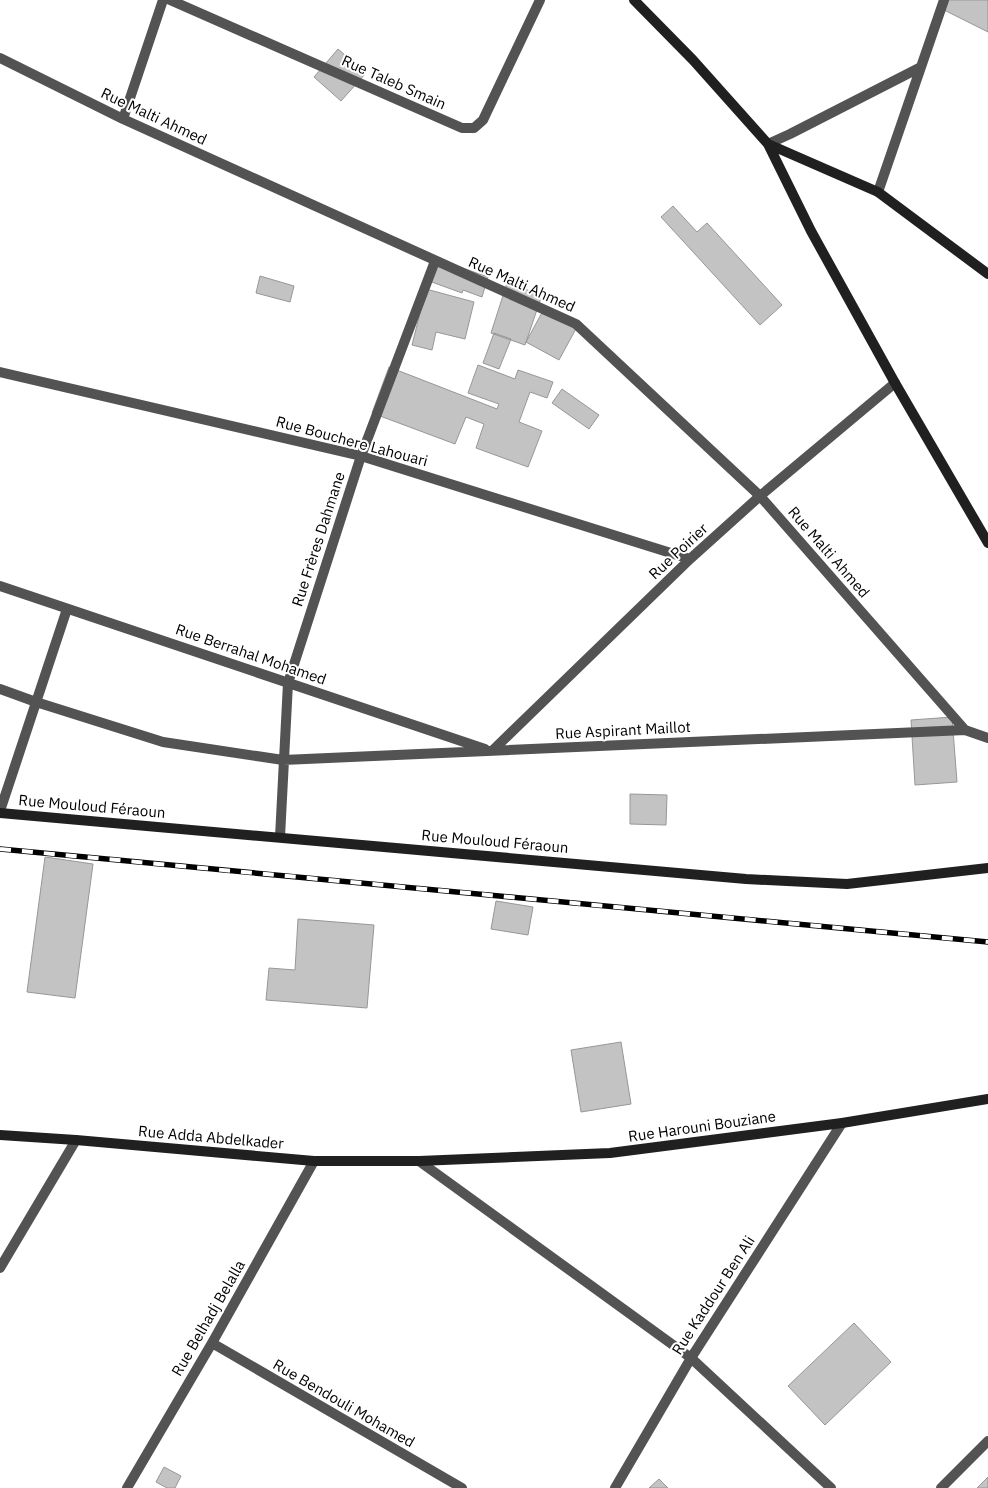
<svg xmlns="http://www.w3.org/2000/svg" width="988" height="1488" viewBox="0 0 988 1488" font-family="'IBM Plex Sans',sans-serif">
<rect width="100%" height="100%" fill="#fff"/>
<path fill="#c3c3c3" stroke="#979797" d="M949,0H988V32L944,10Z
M338,49L366,73L341,101L314,77Z
M673,206L697,232L707,223L782,305L760,325L661,217Z
M437,259L488,277L482,297L463,290L462,293L429,281Z
M260,276L294,286L290,302L256,293Z
M507,283L542,295L525,345L491,333Z
M426,289L474,302L465,339L436,332L432,350L412,345Z
M545,307L578,325L559,360L526,342Z
M494,333L511,339L499,369L483,363Z
M478,365L515,379L518,370L553,382L547,398L530,392L519,422L542,431L528,467L476,448L484,424L466,417L455,444L372,413L389,367L497,409L499,404L468,393Z
M562,389L599,415L589,429L552,403Z
M952,717L957,782L915,785L911,720Z
M630,794L667,795L666,825L630,824Z
M45,857L93,864L75,998L27,992Z
M496,901L533,907L528,935L491,929Z
M298,919L374,925L367,1008L266,1000L269,968L295,970Z
M621,1042L631,1104L581,1112L571,1050Z
M854,1323L891,1362L825,1425L788,1386Z
M164,1467L181,1476L175,1488H167L156,1482Z
M988,1477V1488H977Z
M659,1479L668,1488H649Z"/>
<g fill="none" stroke-linecap="round" stroke-linejoin="round">
<path stroke="#535353" stroke-width="10" d="M691,1358L831,1488
M941,1488L988,1441"/>
<path stroke="#535353" stroke-width="10" d="M170,0L462,128H474L483,120L540,0
M0,58L123,119L576,324L760,496L965,730
M123,119L163,0
M768,144L790,134L921,67
M878,192L944,0
M0,372L361,456L690,559
M0,586L485,749
M0,689L36,702L163,742L283,760L965,730L988,738
M492,751L690,559L760,496L895,383
M0,811L67,609
M280,837L288,683L361,456L435,261
M419,1161L691,1358
M0,1268L76,1140
M212,1343L462,1488
M127,1488L212,1343L314,1161
M615,1488L691,1358L842,1123"/>
<path stroke="#202020" stroke-width="10" d="M634,0L693,60L768,144L811,231L895,383L988,543
M768,144L878,192L988,274
M0,813L746,879L847,884L988,868
M0,1135L76,1140L314,1161H419L610,1153L842,1123L988,1099"/>
<defs>
<path id="rail" d="M0,849L988,942"/>
</defs>
<use href="#rail" stroke="#000" stroke-width="5.5"/>
<use href="#rail" stroke="#fff" stroke-width="4" stroke-dasharray="11" stroke-linecap="butt"/>
</g>
<g text-anchor="middle" dominant-baseline="central" stroke-width="4" stroke-linejoin="round" paint-order="stroke">
<g font-size="15" fill="#000" stroke="#fff">
<text transform="translate(394 82) rotate(24)">Rue Taleb Smain</text>
<text transform="translate(154 116) rotate(25)">Rue Malti Ahmed</text>
<text transform="translate(522 284) rotate(24)">Rue Malti Ahmed</text>
<text transform="translate(352 441) rotate(15)">Rue Bouchere Lahouari</text>
<text transform="translate(318 539) rotate(-72)">Rue Frères Dahmane</text>
<text transform="translate(678 551) rotate(-43)">Rue Poirier</text>
<text transform="translate(829 552) rotate(49)">Rue Malti Ahmed</text>
<text transform="translate(251 654) rotate(19)">Rue Berrahal Mohamed</text>
<text transform="translate(623 730) rotate(-3)">Rue Aspirant Maillot</text>
<text transform="translate(92 806) rotate(5)">Rue Mouloud Féraoun</text>
<text transform="translate(495 841) rotate(5)">Rue Mouloud Féraoun</text>
<text transform="translate(702 1126) rotate(-8)">Rue Harouni Bouziane</text>
<text transform="translate(211 1137) rotate(5)">Rue Adda Abdelkader</text>
<text transform="translate(713 1295) rotate(-57)">Rue Kaddour Ben Ali</text>
<text transform="translate(208 1318) rotate(-60)">Rue Belhadj Belalla</text>
<text transform="translate(344 1403) rotate(30)">Rue Bendouli Mohamed</text>
</g>
</g>
</svg>
